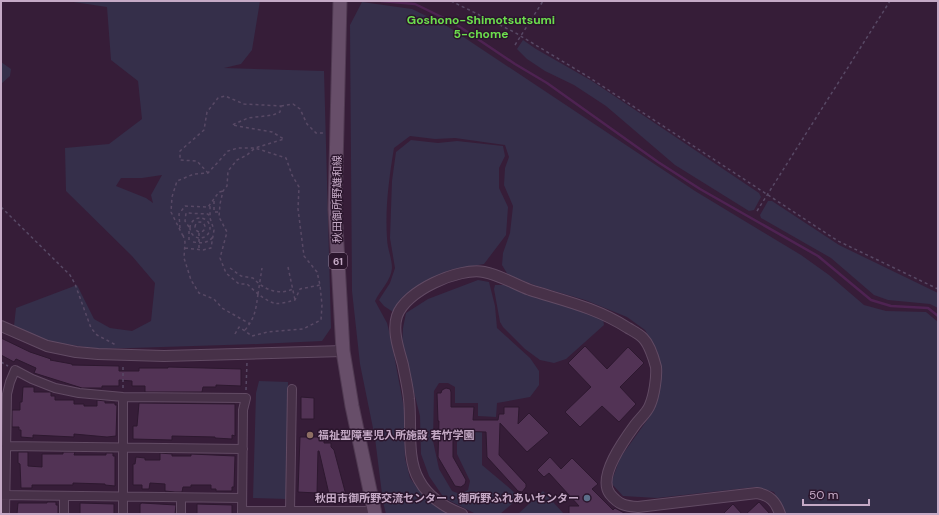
<svg xmlns="http://www.w3.org/2000/svg" width="939" height="515" viewBox="0 0 939 515" font-family="'DM Sans','Noto Sans JP',sans-serif">
<rect width="100%" height="100%" fill="#361d38"/>
<path fill="#352f4a" fill-rule="evenodd" d="M67,1H260L252,50L241,64L224,68L324,71L331,328L322,341L258,344L100,349L50,342L14,326L16,308L77,285L94,319L110,328L132,331L151,321L155,283L132,256L66,191L65,148L109,144L142,119L138,81L111,60L107,7ZM162,175L151,195L153,203L146,198L116,186L121,178H142Z
M362,2L412,9L447,26L695,191L801,255L829,275L864,305L886,311L926,312L938,322V514H785L774,492L756,487L657,498L623,496L611,483L620,458L650,416L660,380L657,351L645,330L627,317L585,300L537,286L508,275L502,265L503,253L510,233L513,206L504,185L505,168L509,157L505,145L455,138L435,139L410,136L394,148C389,178 385,208 387,238C387,248 392,258 392,268C391,281 380,290 375,301L387,323L391,339L404,408L405,458L410,478L421,493L440,509L452,514H386L383,502L375,438L360,364L352,291L350,25Z
M523,40L536,49L592,81L759,193L761,197L754,210L749,211L675,165L606,106L574,85L545,71L527,59L517,49Z
M1,62L11,69L10,76L1,84Z
M411,140L438,143L457,141L503,146L505,156L499,168V188L508,207L506,235L484,264L450,270L419,287L404,298L393,312L384,306L379,300L390,283L395,268L390,238L392,181L396,152Z
M768,201H772L839,245L938,293V308L930,304L888,300L874,295L831,258L761,218L760,215Z
M478,280L489,282L495,306L497,328L530,358L539,371V385L530,397L497,403L496,417L478,416V403H455V387L448,383H439L434,391L433,441L439,469L452,491L460,494L468,490L470,481L457,454V431L482,432V465L520,497L500,514H476L444,498L429,476L421,454L420,416L402,345L403,328L406,313L428,299Z
M495,285H504L575,307L603,319L604,325L566,359L554,363L540,360L525,349L503,327L500,322L494,289Z
M259,381L288,382L287,499L253,498L256,393Z
M543,491L564,514H518Z"/>
<g fill="none" stroke-linecap="round" stroke-linejoin="round">
<path stroke="#4e2352" stroke-width="2.5" d="M381,1L415,4L454,23L515,64L547,83L658,162L700,189L818,256L871,300L891,306L928,308L938,316"/>
</g>
<path fill="#523355" stroke="#2d182f" d="M1,338L30,352L51,359L50,360L72,364V365L119,366V371H139V368H168V367L241,369V386L216,385V387H203L202,392H145V386H132V381L119,380V386H102V388H82L34,373L36,368L16,359L14,362L1,355Z
M585,346L607,369L628,347L644,363L620,387L636,404L619,422L602,406L580,427L565,412L591,387L568,363Z
M23,387H34V392H51V396H55V400H74V404H84V406H97V400L105,401V403H115V405H117L116,436L107,437L74,434V437L33,435V438L21,437V430H19V427H12V410H20V402H22Z
M446,388L450,389L451,392V407H474L473,420H498L499,414H504V407H519L518,424L529,413L549,433L527,452L500,423L499,455L526,484V487L522,492L518,491L487,457L486,432L453,431V457L466,480L465,484L461,487L455,486L438,457L439,421H438L437,393H441L442,390Z
M301,397L314,398V419H301Z
M139,403L235,404V436L232,435V439L215,438V437L172,436V440L133,439V426H137Z
M300,437H324V443H331V447L334,450L346,495L329,494L319,451H318L317,493L298,492Z
M18,452H28V466L42,467V454H63V452H75L74,455H106V453H113V456H115V486L105,485V484L73,483V485H32V488H21L20,464L18,463Z
M160,453L172,454V456H191V454L235,456L234,487H232V491H216V489H211V485H191V487H183L182,492H175L165,491V484L150,483L149,489H142V485H133V464H135L136,457L145,458V460H160Z
M550,457L561,469L572,458L598,484L592,489L613,510L615,508L626,514H569V506H579L549,473L544,477L537,470Z
M47,502H56V505H58V514H17L18,503H47Z
M759,502L770,514H746Z
M80,503L114,504V514H80Z
M142,503L176,505L175,514H140V504Z
M197,504L232,505V514H197Z
M733,504L742,514H723Z"/>
<g fill="none" stroke-linecap="round" stroke-linejoin="round">
<defs>
<path id="minor" d="M123,397V514
M6,446L243,449
M1,495L242,498
M242,511H374
M290,511L292,389
M5,514L7,394L10,382L15,370L32,379L55,388L79,393L123,397L246,398L243,410L242,514
M64,514V496
M181,514V498"/>
<path id="tertiary" d="M1,326L47,346L76,352L98,354L164,356L343,351
M462,514C444,507 428,497 419,480C406,458 412,424 409,399C408,388 405,376 403,365C399,350 392,331 397,316C405,291 459,267 484,272C500,275 514,284 530,290C565,301 597,308 628,328C633,331 639,334 643,338C649,344 654,359 656,367C657,377 654,396 650,405C647,413 640,418 635,425C624,440 597,477 610,494C619,505 625,506 638,507L757,493C770,495 776,502 780,514"/>
<path id="primary" d="M340,1L335,209L343,351L352,406L375,514"/>
</defs>
<use href="#minor" stroke="#624b64" stroke-width="10"/>
<use href="#tertiary" stroke="#624b64" stroke-width="12"/>
<use href="#primary" stroke="#503a52" stroke-width="15"/>
<path stroke="#584965" stroke-width="1.5" stroke-dasharray="3 3" stroke-linecap="butt" d="M451,1L514,32L587,76L838,241L938,289
M515,45L543,1
M281,106L293,104L300,109L307,124L316,133H326
M214,201V212H219
M1,207L70,275L75,284L91,328L97,335L116,345
M757,211L890,1
M190 228a10 10 0 1 1 20 0a10 10 0 1 1-20 0Z
M195 227a5 5 0 1 1 10 0a5 5 0 1 1-10 0Z
M189,227L185,221L186,213L208,214L210,218
M180,228L179,214L185,206L208,207L219,192L223,191
M189,231V241
M183,235L185,242L184,258L191,280L199,293L214,299L222,308L250,324
M183,236L171,212L172,197L177,181L194,174L208,173L228,151L238,148H255L284,139L272,132L232,125L248,118L273,115L280,112L281,106L244,104L225,96L218,98L207,112L204,130L180,151V160L197,161L208,173
M193,242C201,243 207,244 213,237
M185,248L203,250L211,248L214,230L210,218V205
M199,248V232
M288,267L295,300
M230,268L241,276L253,278C263,289 278,296 293,289
M258,294L262,268
M245,330C255,318 256,309 258,294C275,306 275,305 295,300L300,289L320,285
M235,334L239,327L252,336L268,332L303,329L321,320L322,305L320,285L317,272L304,256L298,209L299,187L292,175L286,158L255,148L247,155L237,160L228,171L227,186L223,191L220,204L219,217L227,232L220,258L226,273L239,284H247L258,294
M1,362L8,366
M123,388V364
M246,390L247,362"/>
<use href="#minor" stroke="#473148" stroke-width="8"/>
<use href="#tertiary" stroke="#473148" stroke-width="10"/>
<use href="#primary" stroke="#674e69" stroke-width="13"/>
</g>
<circle fill="#8d6e63" stroke="#2b162d" stroke-width="1.5" cx="310" cy="435" r="4"/>
<circle fill="#5c6f8a" stroke="#2b162d" stroke-width="1.5" cx="587" cy="498" r="4"/>
<g text-anchor="middle" dominant-baseline="central" stroke-width="3" stroke-linejoin="round" paint-order="stroke">
<rect fill="#2b162d" stroke="#977e98" stroke-width="1" x="329" y="253" width="18" height="16" rx="3"/>
<g font-size="10" font-weight="bold" fill="#c5aac6">
<text x="338" y="261">61</text>
</g>
<g font-size="11" fill="#c5aac6" stroke="#2b162d">
<text transform="translate(337 199) rotate(-90)">秋田御所野雄和線</text>
</g>
<g font-size="11" font-weight="bold" fill="#c5aac6" stroke="#2b162d" text-anchor="start">
<text x="318" y="435">福祉型障害児入所施設 若竹学園</text>
<text x="579" y="498" text-anchor="end">秋田市御所野交流センター・御所野ふれあいセンター</text>
</g>
<g font-size="12" font-weight="bold" fill="#6cde4d" stroke="#2b162d">
<text x="481" y="20">Goshono-Shimotsutsumi<tspan x="481" dy="14">5-chome</tspan></text>
</g>
</g>
<rect width="939" height="515" fill="none" stroke="#c5aac6" stroke-width="4"/>
<path d="M803 499v6h66v-6" fill="none" stroke="#c5aac6" stroke-width="2"/>
<text x="809" y="499" font-size="12" fill="#c5aac6" stroke="#2b162d" stroke-width="3" paint-order="stroke">50 m</text>
</svg>
